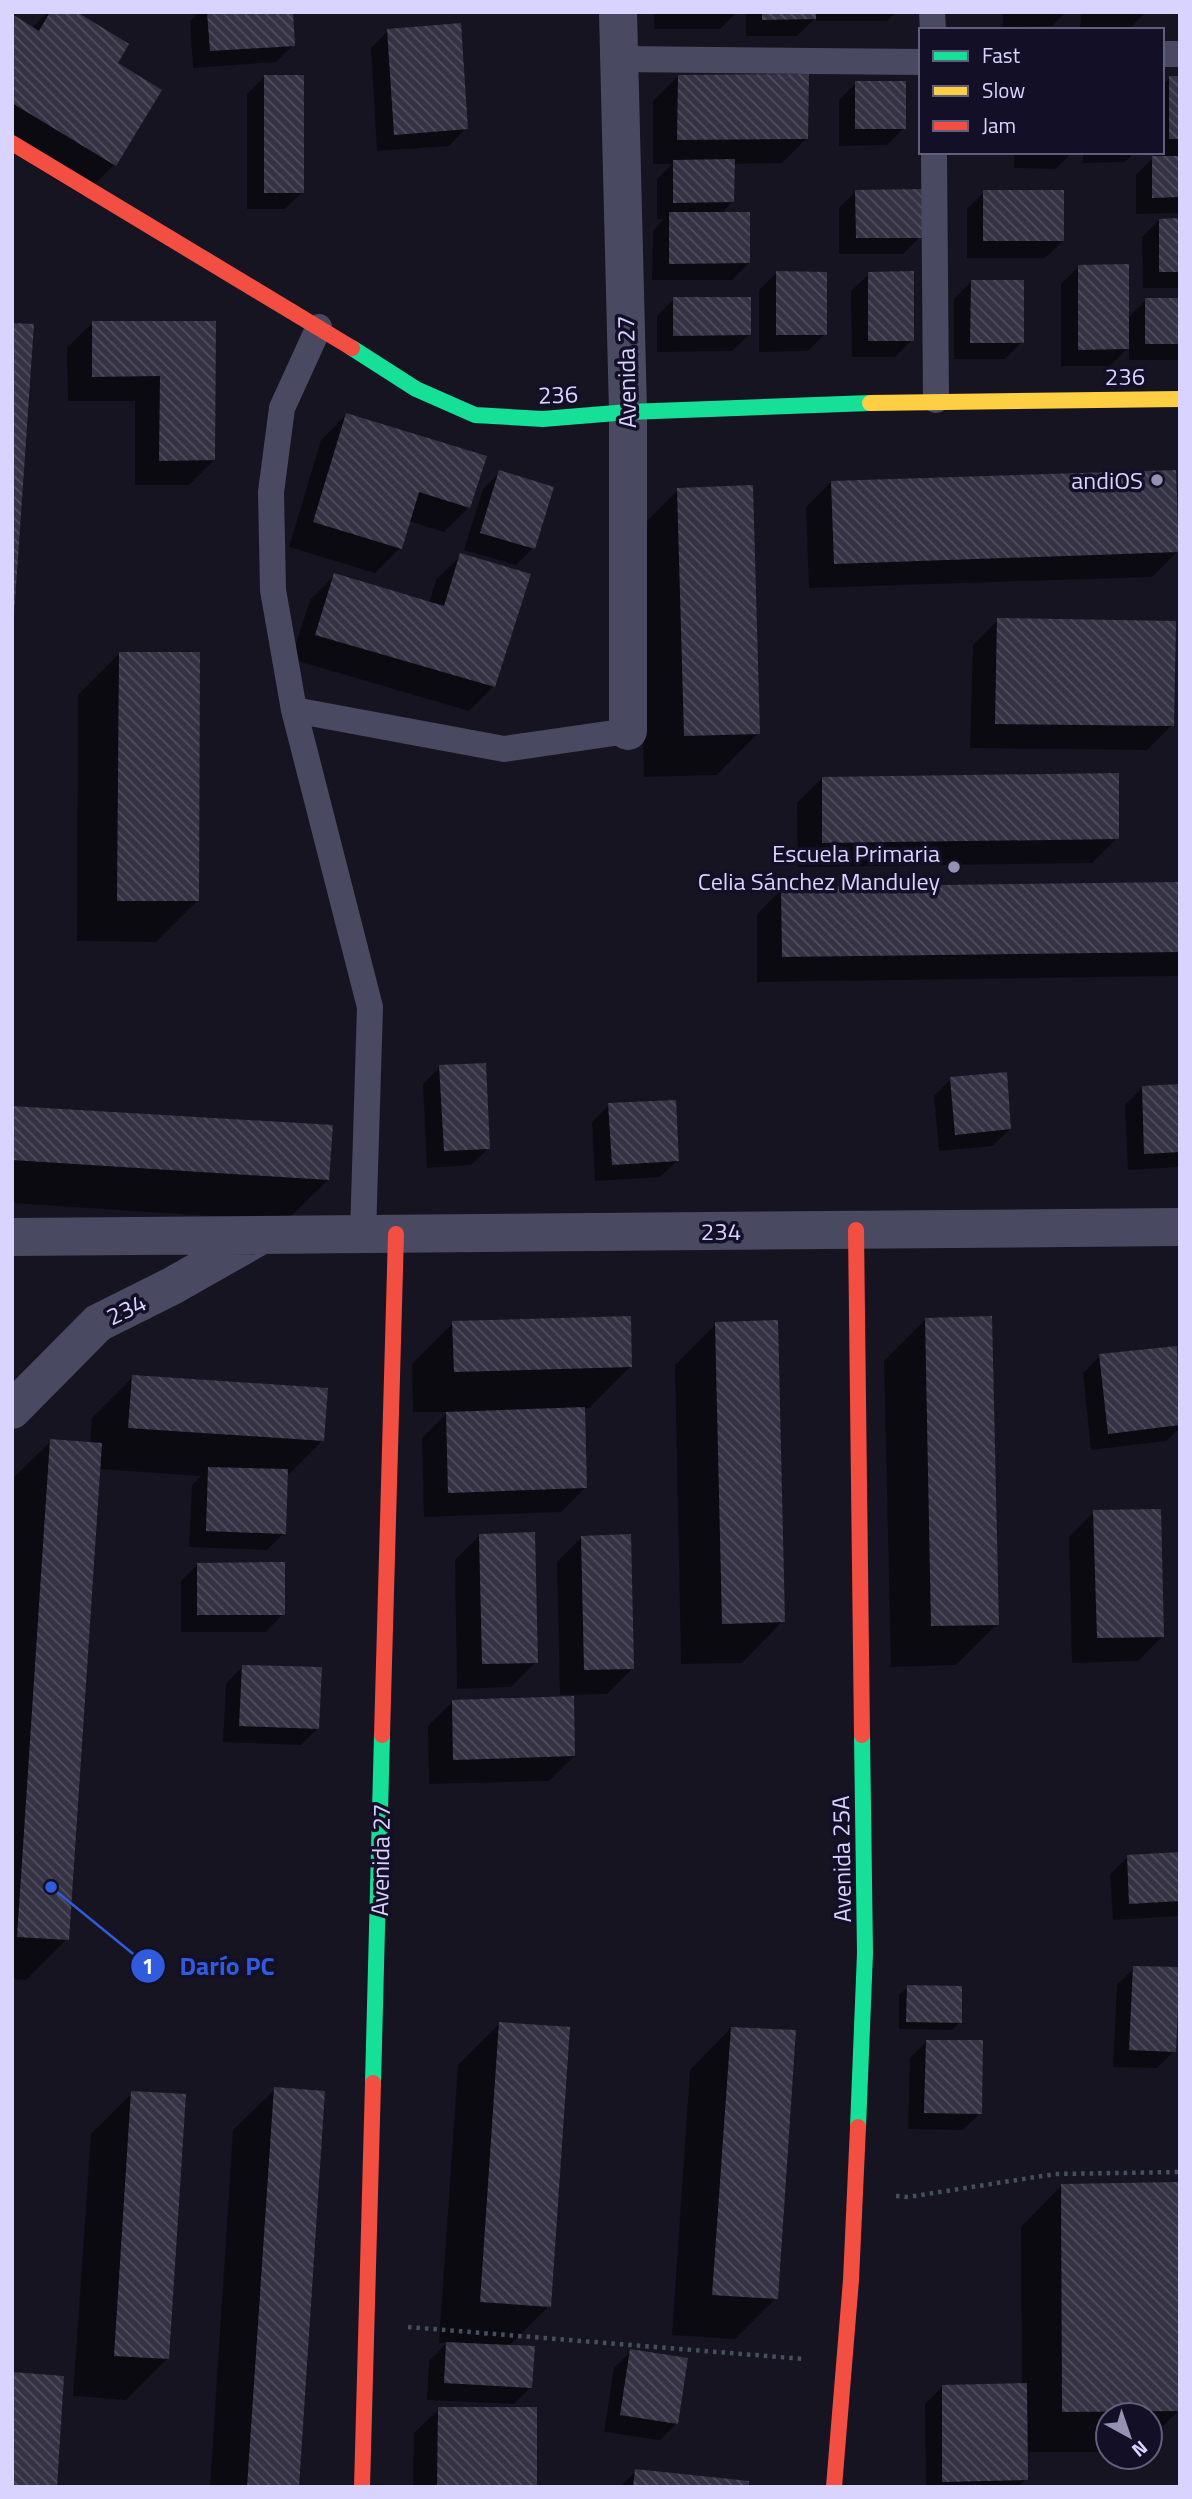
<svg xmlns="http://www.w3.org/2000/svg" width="1192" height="2499" viewBox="0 0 1192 2499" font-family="'Titillium Web',sans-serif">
<defs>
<pattern id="building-back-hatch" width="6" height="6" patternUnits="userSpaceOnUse" patternTransform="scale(1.75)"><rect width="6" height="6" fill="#343243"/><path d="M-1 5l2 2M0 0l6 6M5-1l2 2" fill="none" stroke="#514f5f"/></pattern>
</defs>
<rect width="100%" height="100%" fill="#161421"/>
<path fill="#0007" d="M48,12H73L116,63L114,165L83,196L12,153V16L32,28Z
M199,12H291L293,45L276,62L193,68L190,21Z
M654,12H737L720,29H654Z
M746,12H896L887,21H816V17L797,36H746Z
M1003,12H1066L1052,26L1003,27Z
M1081,12H1145V13L1128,30H1080Z
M1160,12H1180V14H1160Z
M388,31L466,128L449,146L377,151L371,48Z
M678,76L807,138L782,163L733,164L732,202L721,214L749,263L732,280H652L653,231L664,219H657V179L672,164H653V101Z
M264,77L302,192L285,209H247V94Z
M1170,78H1180V213L1136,214V175L1155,156L1152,152H1162V85Z
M856,83L904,128L887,145L839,146V100Z
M1014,152H1072L1056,169L1014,168Z
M1083,152H1135L1125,162L1083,163Z
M856,191L920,237L903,254H839V208Z
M984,192L1063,241L1045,258H967V209Z
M1159,220H1180V288H1143L1142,237Z
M1079,266L1127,319L1146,300H1180V360H1129V347L1110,366H1061V284Z
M776,273L825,334L808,351L759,352V290Z
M869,274L912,340L895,357H852L851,291Z
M971,282L1022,342L1005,359H954V299Z
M674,299L750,334L732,351L657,352V316Z
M214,322V460L189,485H135V401H68L67,348L92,323Z
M346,415L469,507L444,532L409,521L400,548L375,573L289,547L321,440Z
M500,472L533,548L516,565L464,550L483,489Z
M831,482L1177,552L1152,577L809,588L806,507Z
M678,490L758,733L717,775L644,777L637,531Z
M461,555L494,686L469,711L291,659L310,600L335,575L429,603L436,580Z
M998,620L1172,725L1147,750L970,748L973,645Z
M119,654L197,901L156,942L77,941L78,695Z
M822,778L1117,838L1092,863L798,867L797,803Z
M1180,884L1178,976L757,982V914L782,889Z
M440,1067L489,1148L471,1165L427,1168L423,1084Z
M951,1079L1010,1129L992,1146L939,1151L934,1096Z
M1180,1086V1167L1128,1170L1125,1105L1142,1088Z
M609,1105L678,1160L660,1177L595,1181L592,1122Z
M12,1107L328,1180L286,1221L12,1203Z
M925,1320L997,1624L956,1665L891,1667L884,1361Z
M453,1323L630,1367L589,1408H583L586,1487L561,1512L424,1517L422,1438L448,1412H413L412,1364Z
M716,1324L783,1621L742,1663L681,1664L675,1365Z
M1175,1348L1180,1428L1166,1441L1091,1450L1083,1373L1100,1356Z
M133,1377L323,1440L286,1477L284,1533L267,1550L189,1547L192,1485L201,1476L98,1469L67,1939L26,1980L12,1979V1479L51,1441L90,1444L92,1418Z
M1094,1512L1163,1636L1138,1661L1072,1663L1069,1537Z
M480,1535L536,1662L511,1687L457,1689L455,1560Z
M582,1537L632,1669L607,1694L560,1695L557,1562Z
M198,1564L283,1614L266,1632H181V1581Z
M243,1666L318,1728L301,1745L223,1742L226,1684Z
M453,1701L574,1756L549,1781L429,1784L428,1726Z
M1180,1854V1916L1113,1920L1110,1874L1128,1857Z
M1134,1968L1174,2051L1157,2068L1113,2067L1117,1985Z
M908,1987L960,2022L952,2030L899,2029V1995Z
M499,2024L549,2306L508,2347L531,2387L514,2404L427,2400L429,2361L447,2343H439L458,2065Z
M731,2028L776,2298L735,2339L672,2335L690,2070Z
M927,2041L980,2113L963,2130L908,2129L910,2058Z
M275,2089L297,2487H210L233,2130Z
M132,2093L167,2359L126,2400L73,2396L91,2134Z
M1062,2185L1179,2410L1150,2439V2415H1108V2452H1026V2479L1018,2487H926L925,2404L942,2387L1022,2385L1021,2227Z
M631,2351L677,2423L660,2440L604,2432L614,2368Z
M439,2409L535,2487H413L414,2433Z
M636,2471L747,2487H620Z"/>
<path fill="url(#building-back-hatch)" d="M50,12H77L129,44L118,63L162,90L116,166L12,103V14L39,31Z
M207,12H293L295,46L210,51Z
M762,12H816V19L762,20Z
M461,23L468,129L394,135L387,29Z
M809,74L808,139L677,140L678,75Z
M264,75H304V193H264Z
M1169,76H1180V139H1169Z
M855,81H906V129H855Z
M1152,156H1180V197L1152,198Z
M735,159L734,202L673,203V160Z
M922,189V238H856L855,190Z
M983,190H1064V241H983Z
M669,212H750V263L669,264Z
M1180,218V272H1159V219Z
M1129,264V349L1078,350V265Z
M776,271L827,272V335H776Z
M914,271V341H868V272Z
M971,280H1024V343H970Z
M673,297H751V335L673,336Z
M1145,298H1180V344H1145Z
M92,321H216L215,460L159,461L160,376L92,377Z
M12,323L34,324L14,616H12Z
M346,413L487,456L470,508L419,492L402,549L313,522Z
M499,470L554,487L535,549L480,533Z
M1176,470L1179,552L834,564L831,481Z
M753,485L760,734L684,736L677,488Z
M460,553L531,574L495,687L315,635L334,573L444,606Z
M997,618L1176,621L1174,726L995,724Z
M119,652H200L199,901H117Z
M1119,773V839L822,843V777Z
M1180,882V952L782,957L781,887Z
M486,1063L490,1149L444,1151L439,1065Z
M1007,1072L1011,1129L955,1135L950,1077Z
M1180,1084V1152L1144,1154L1142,1086Z
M676,1100L679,1161L612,1165L608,1103Z
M12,1106L333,1125L329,1180L12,1160Z
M631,1316L632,1367L454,1372L452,1321Z
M992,1316L999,1625L931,1626L925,1318Z
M778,1320L785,1622L722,1624L715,1322Z
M1177,1346L1180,1425L1108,1434L1099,1354Z
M132,1375L328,1388L324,1441L128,1428Z
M585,1407L587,1488L448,1493L446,1412Z
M50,1439L102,1443L69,1940L17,1937Z
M208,1467L288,1469L286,1534L206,1531Z
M1161,1509L1164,1637L1097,1638L1093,1510Z
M535,1532L538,1663L482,1664L479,1534Z
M631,1534L634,1669L584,1670L581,1536Z
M285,1562V1615H197V1563Z
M242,1665L322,1667L319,1729L239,1726Z
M574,1696L575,1756L453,1760L452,1700Z
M1180,1852V1901L1129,1904L1127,1855Z
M1133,1966L1180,1967L1176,2052L1129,2050Z
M907,1985L962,1986V2023L906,2022Z
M499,2022L570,2027L551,2307L480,2302Z
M731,2027L796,2030L778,2299L712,2295Z
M926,2040H983L982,2114L924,2113Z
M274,2087L325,2091L299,2487H247Z
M131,2091L186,2094L169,2359L114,2356Z
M1179,2182L1180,2411L1062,2412L1061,2184Z
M446,2342L535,2346L532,2388L444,2383Z
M630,2349L688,2358L678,2424L620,2415Z
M12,2372L64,2376L57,2487H12Z
M1027,2383L1028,2480L942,2482V2385Z
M438,2407H537V2487H437Z
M635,2469L749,2481V2487H633Z"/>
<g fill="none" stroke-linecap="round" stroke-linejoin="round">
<path stroke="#44505f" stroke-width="4.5" stroke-dasharray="3.5 5" stroke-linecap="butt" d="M896,2196L908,2197L1055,2174L1180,2172
M408,2327L804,2359"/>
<path stroke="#4a4962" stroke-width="26" d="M932,12L933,30
M1162,54H1180
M618,59L921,62
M934,152L936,400
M319,327L282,408L271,492L273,590L294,710L370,1007L363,1234
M294,710L504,749L628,731"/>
<path stroke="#4a4962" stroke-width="38" d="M618,12L628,412V731
M12,1237L1180,1227
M12,1410L98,1323L172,1286L260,1236"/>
<path stroke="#16e098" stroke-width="16" d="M352,348L416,389L475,415L543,419L628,412L870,403
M373,2083L382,1735
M858,2127L865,1953L862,1735"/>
<path stroke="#ffcf43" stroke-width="16" d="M870,403L1180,399"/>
<path stroke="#f24e42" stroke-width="16" d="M12,143L352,348
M856,1230L862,1735
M382,1735L396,1234
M362,2487L373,2083
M834,2487L851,2280L858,2127"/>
</g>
<g fill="#9591b1" stroke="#130f26" stroke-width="2.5">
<circle cx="1157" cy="480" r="7"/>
<circle cx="954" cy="867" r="7"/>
</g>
<g text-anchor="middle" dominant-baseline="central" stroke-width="7" stroke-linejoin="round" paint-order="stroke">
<g font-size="24" fill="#d9d4ff" stroke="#130f26">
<text transform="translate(626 372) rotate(-91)">Avenida 27</text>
<text x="1125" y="376">236</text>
<text transform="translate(558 394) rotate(-2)">236</text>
<text x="721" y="1231">234</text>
<text transform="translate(126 1309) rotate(-26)">234</text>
<text transform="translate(841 1859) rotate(-91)">Avenida 25A</text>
<text transform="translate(380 1860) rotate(-89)">Avenida 27</text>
</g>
<g font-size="24" fill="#d9d4ff" stroke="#130f26" text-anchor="end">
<text x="1143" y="480">andiOS</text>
<text x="940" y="853">Escuela Primaria<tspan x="940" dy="28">Celia Sánchez Manduley</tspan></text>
</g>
</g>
<path fill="none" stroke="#305bdc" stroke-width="2.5" d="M51 1887L148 1966"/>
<g fill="#305bdc" stroke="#130f26" stroke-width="2.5">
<circle cx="51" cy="1887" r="7"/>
<circle cx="148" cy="1966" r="18"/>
</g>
<g font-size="21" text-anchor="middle" font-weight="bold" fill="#fff">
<text x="148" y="1974">1</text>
</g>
<g font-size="26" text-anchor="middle" font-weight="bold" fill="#305bdc" stroke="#130f26" stroke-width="7" stroke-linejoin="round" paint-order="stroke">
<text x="227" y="1975">Darío PC</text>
</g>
<rect width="1192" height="2499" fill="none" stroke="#d9d4ff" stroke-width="28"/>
<rect x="919" y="28" width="245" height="126" fill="#130f26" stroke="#625e7d" stroke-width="2"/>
<rect x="933" y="51" width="35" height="10" fill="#16e098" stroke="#625e7d" stroke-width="2"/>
<text x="982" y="63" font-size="21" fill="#d9d4ff">Fast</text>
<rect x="933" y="86" width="35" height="10" fill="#ffcf43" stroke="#625e7d" stroke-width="2"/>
<text x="982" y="98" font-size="21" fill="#d9d4ff">Slow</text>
<rect x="933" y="121" width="35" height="10" fill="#f24e42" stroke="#625e7d" stroke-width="2"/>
<text x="982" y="133" font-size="21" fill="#d9d4ff">Jam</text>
<g transform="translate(1129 2436) rotate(140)"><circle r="33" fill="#130f26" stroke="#625e7d" stroke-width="2"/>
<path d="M0-5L12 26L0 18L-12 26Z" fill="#9591b1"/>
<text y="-10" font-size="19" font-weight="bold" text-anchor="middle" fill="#d9d4ff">N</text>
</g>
</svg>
